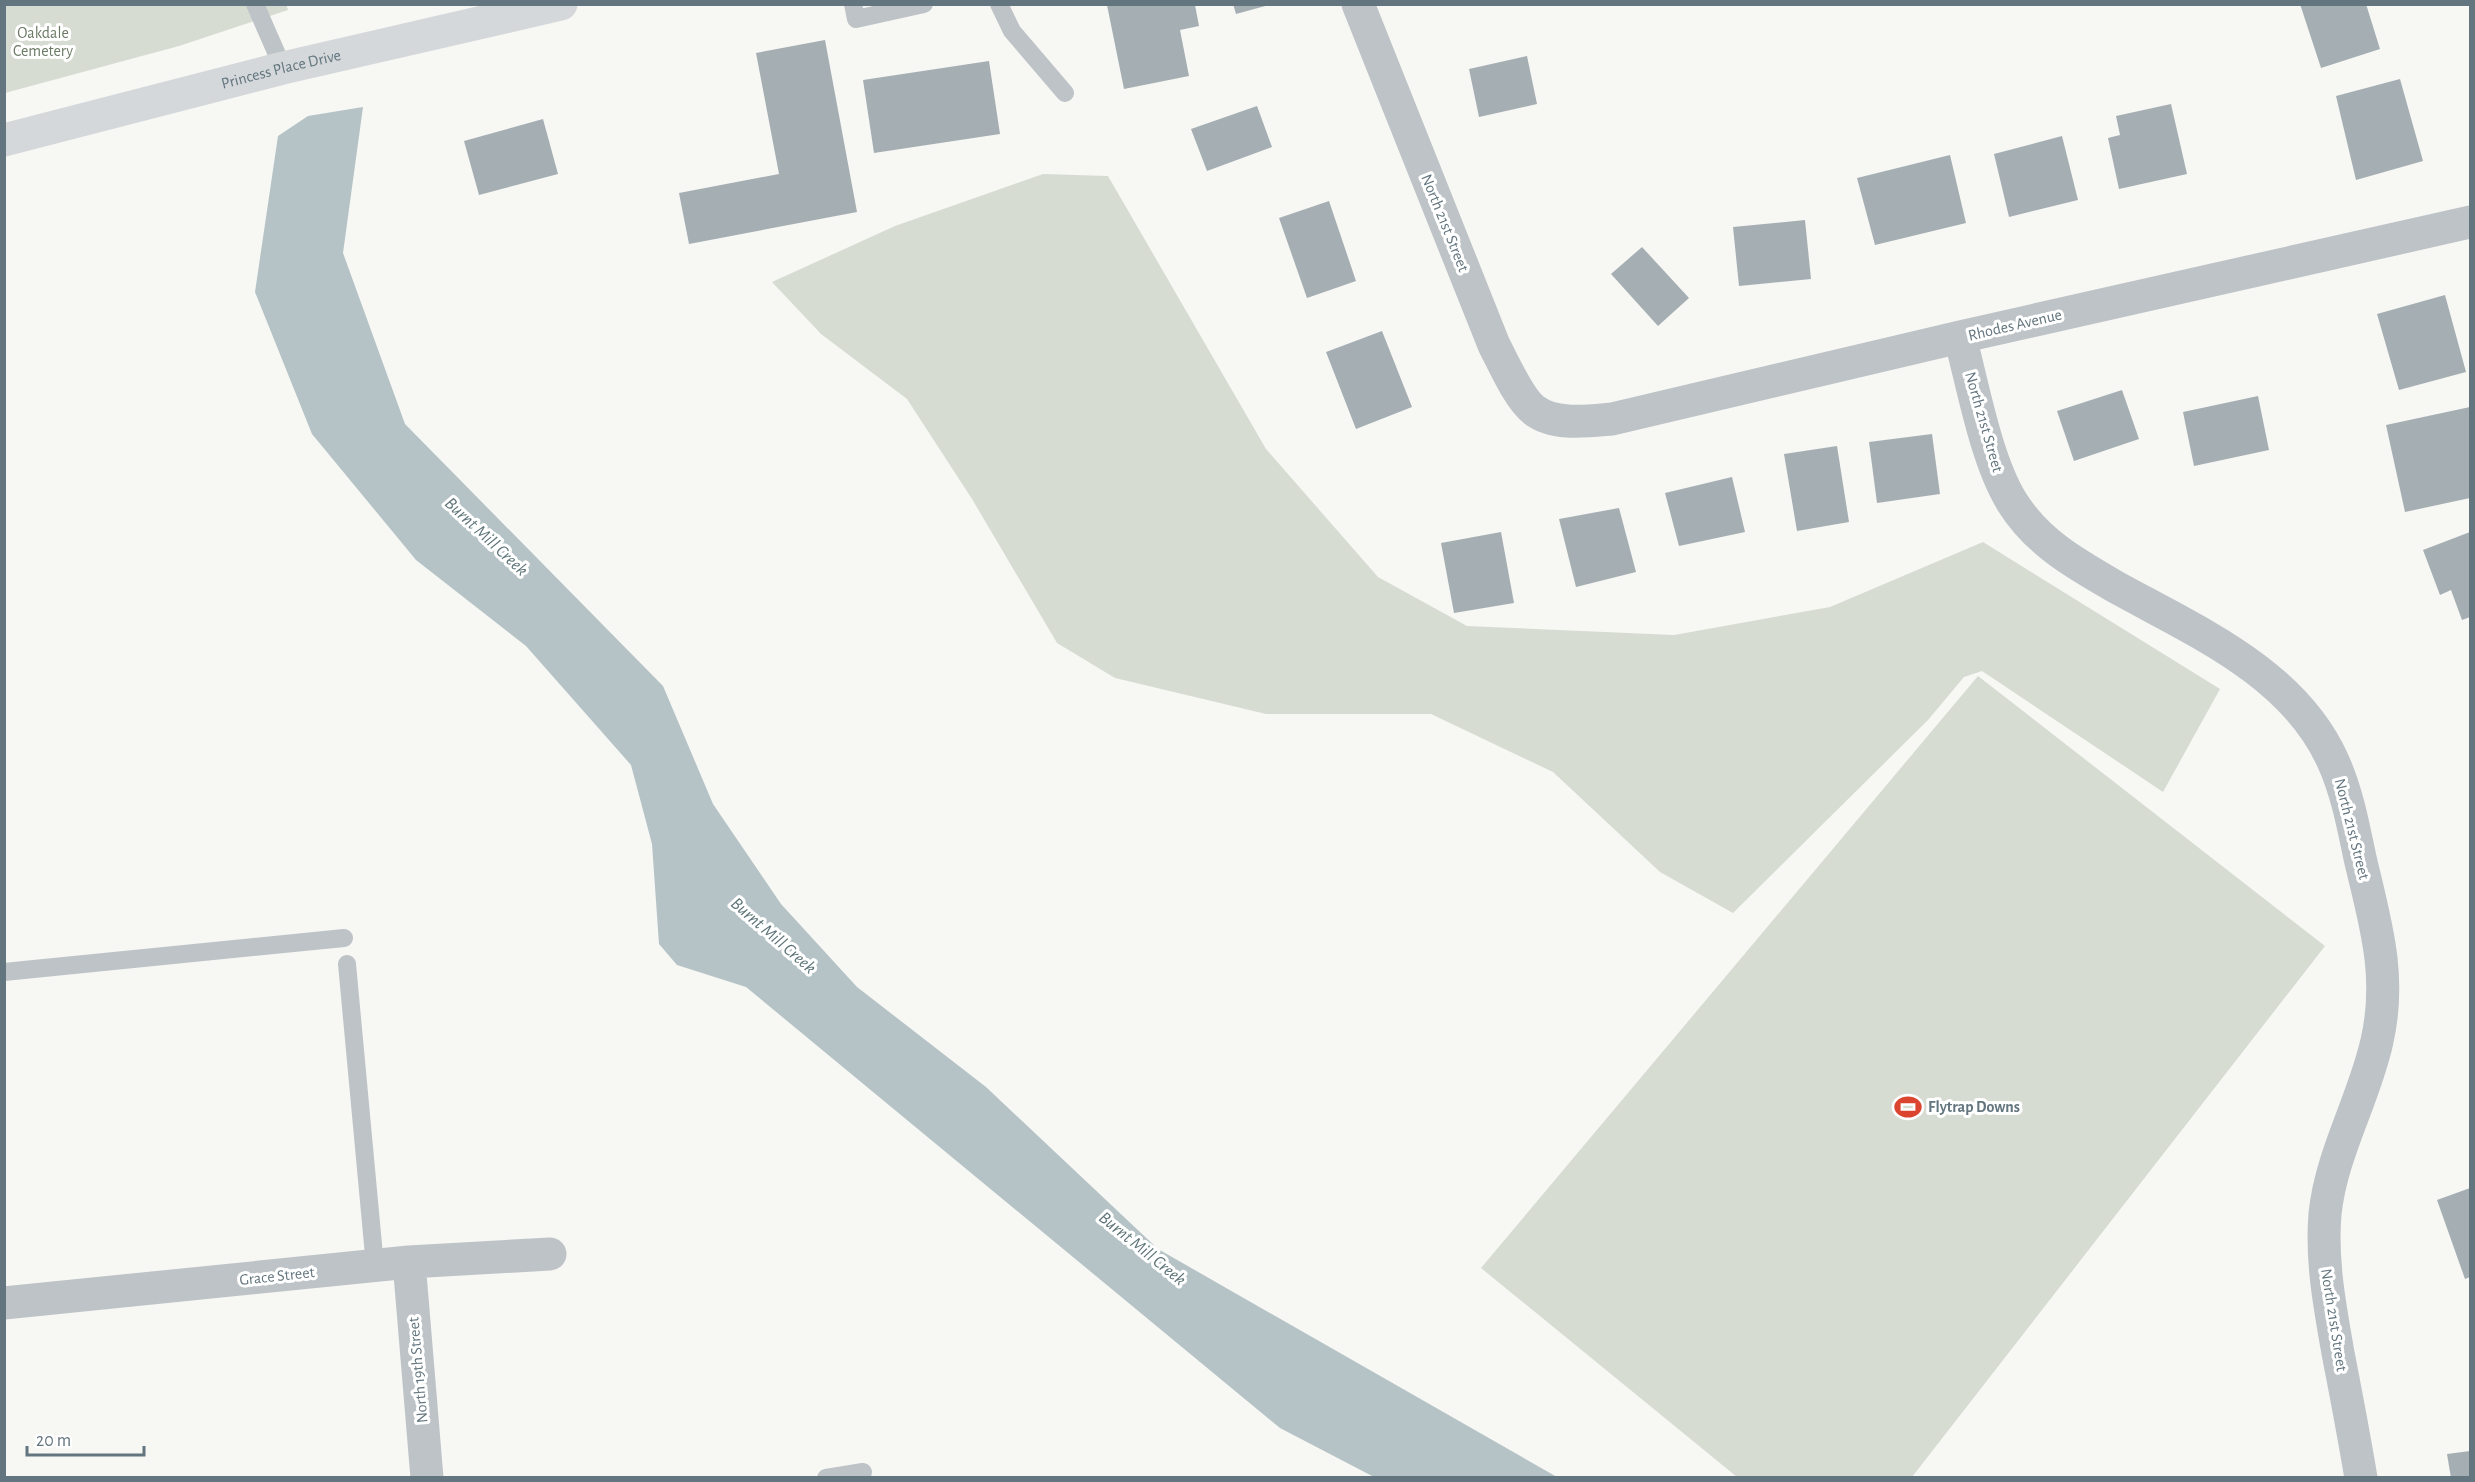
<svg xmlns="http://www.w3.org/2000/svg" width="2475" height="1482" viewBox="0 0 2475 1482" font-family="'Alegreya Sans',sans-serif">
<rect width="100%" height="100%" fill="#f7f7f4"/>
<path fill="#d7dcd3" d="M286,4L288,10L179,46L5,93V5Z
M1043,174L1108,176L1266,449L1378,577L1467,626L1674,635L1830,607L1983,542L2220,689L2163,792L1982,671L1964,677L1928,720L1733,913L1660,872L1553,772L1431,714H1266L1115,678L1057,643L972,499L907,399L821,334L772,282L895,226Z
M1978,676L2325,946L1912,1477H1737L1481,1268Z"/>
<path fill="#b5c3c6" d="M363,107L343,253L405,424L663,686L713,804L781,904L857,987L986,1087L1158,1249L1557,1477H1374L1280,1428L746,987L677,965L659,944L652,844L631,765L526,646L416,560L312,434L255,292L278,136L308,116Z"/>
<path fill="#a5afb3" d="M1233,4H1269V5L1236,14Z
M2300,4H2366L2380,49L2321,68Z
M1107,5H1195L1199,26L1180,30L1189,76L1124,89Z
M825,40L857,212L689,244L679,193L779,174L756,53Z
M1527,56L1537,104L1479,117L1469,69Z
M989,61L1000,134L874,153L863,80Z
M2400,79L2423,161L2356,180L2336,96Z
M2171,104L2187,174L2119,189L2108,138L2120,135L2116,116Z
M1257,106L1272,147L1207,171L1191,129Z
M543,119L558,174L479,195L464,141Z
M2062,136L2078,200L2009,217L1994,154Z
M1950,155L1966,223L1875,245L1857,178Z
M1329,201L1356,281L1307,298L1279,218Z
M1805,220L1811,279L1739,286L1733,227Z
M1642,247L1689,298L1658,326L1611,274Z
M2445,295L2466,372L2399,390L2377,314Z
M1382,331L1412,407L1356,429L1326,352Z
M2122,390L2139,439L2074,461L2057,411Z
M2258,396L2269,450L2194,466L2183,412Z
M2470,407V498L2405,512L2386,425Z
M1932,434L1940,494L1877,503L1869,442Z
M1837,446L1849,522L1797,531L1784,454Z
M1732,477L1745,532L1679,546L1665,493Z
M1619,508L1636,572L1576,587L1559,519Z
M1501,532L1514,603L1454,613L1441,543Z
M2470,532V617L2462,620L2451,590L2440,595L2423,550Z
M2470,1188V1277L2465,1279L2437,1200Z
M2470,1451V1478H2451L2447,1454Z"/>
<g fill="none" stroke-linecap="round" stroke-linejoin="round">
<path stroke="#bdc3c6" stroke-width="18" d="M255,4L283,68
M853,4L856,19L924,4
M999,4L1012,31L1065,93
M347,964L375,1266
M4,972L344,938
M826,1478L863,1472"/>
<path stroke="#bdc3c6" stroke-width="33" d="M1358,4L1494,345C1503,362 1519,399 1534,410C1554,426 1588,421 1612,419L1960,337L2470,222
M1960,337C1973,386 1986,460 2012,502C2037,542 2074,563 2114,586C2195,631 2293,672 2333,761C2347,792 2353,825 2360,858C2375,922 2392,975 2377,1041C2364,1100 2331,1154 2325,1214C2321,1261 2330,1307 2338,1353C2346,1394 2354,1436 2361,1478
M409,1262L427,1478
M4,1303L409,1262L550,1254"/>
<path stroke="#d4d8db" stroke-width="33" id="s1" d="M4,140L283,68L561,4"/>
</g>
<defs>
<symbol id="stadium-bare" viewBox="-9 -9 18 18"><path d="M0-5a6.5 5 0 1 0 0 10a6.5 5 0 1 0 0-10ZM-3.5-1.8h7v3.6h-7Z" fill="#db4530" stroke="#fff" stroke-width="2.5" paint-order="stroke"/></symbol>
</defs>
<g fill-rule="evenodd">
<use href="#stadium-bare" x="1889" y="1088" width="38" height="38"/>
</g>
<g text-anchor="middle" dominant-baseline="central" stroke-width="6" stroke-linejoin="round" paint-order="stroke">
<g font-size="16" fill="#6c7b66" stroke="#fff">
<text x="43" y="33">Oakdale<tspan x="43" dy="18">Cemetery</tspan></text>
</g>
<g font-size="16" fill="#63757e" stroke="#fff">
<text stroke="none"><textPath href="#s1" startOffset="286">Princess Place Drive</textPath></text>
<text transform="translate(1445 223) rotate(68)">North 21st Street</text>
<text transform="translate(2015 325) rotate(-13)">Rhodes Avenue</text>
<text transform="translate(1984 422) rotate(74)">North 21st Street</text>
<text transform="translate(2352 829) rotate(76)">North 21st Street</text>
<text transform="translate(277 1276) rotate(-6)">Grace Street</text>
<text transform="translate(2334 1320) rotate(81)">North 21st Street</text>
<text transform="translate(418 1370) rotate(-95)">North 19th Street</text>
</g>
<g font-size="16" font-weight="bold" fill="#63757e" stroke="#fff" text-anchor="start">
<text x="1928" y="1107">Flytrap Downs</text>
</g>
<g font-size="18" font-style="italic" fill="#5e7478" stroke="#fff">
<text transform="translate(486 537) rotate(43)">Burnt Mill Creek</text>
<text transform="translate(773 936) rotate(41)">Burnt Mill Creek</text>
<text transform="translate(1142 1249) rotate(39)">Burnt Mill Creek</text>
</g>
</g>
<rect width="2475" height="1482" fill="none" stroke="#63757e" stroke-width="12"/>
<path d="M27 1446v9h117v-9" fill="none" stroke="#63757e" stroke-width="3"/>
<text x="36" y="1446" font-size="18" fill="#63757e" stroke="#ffffff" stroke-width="4.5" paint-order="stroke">20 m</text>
</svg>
